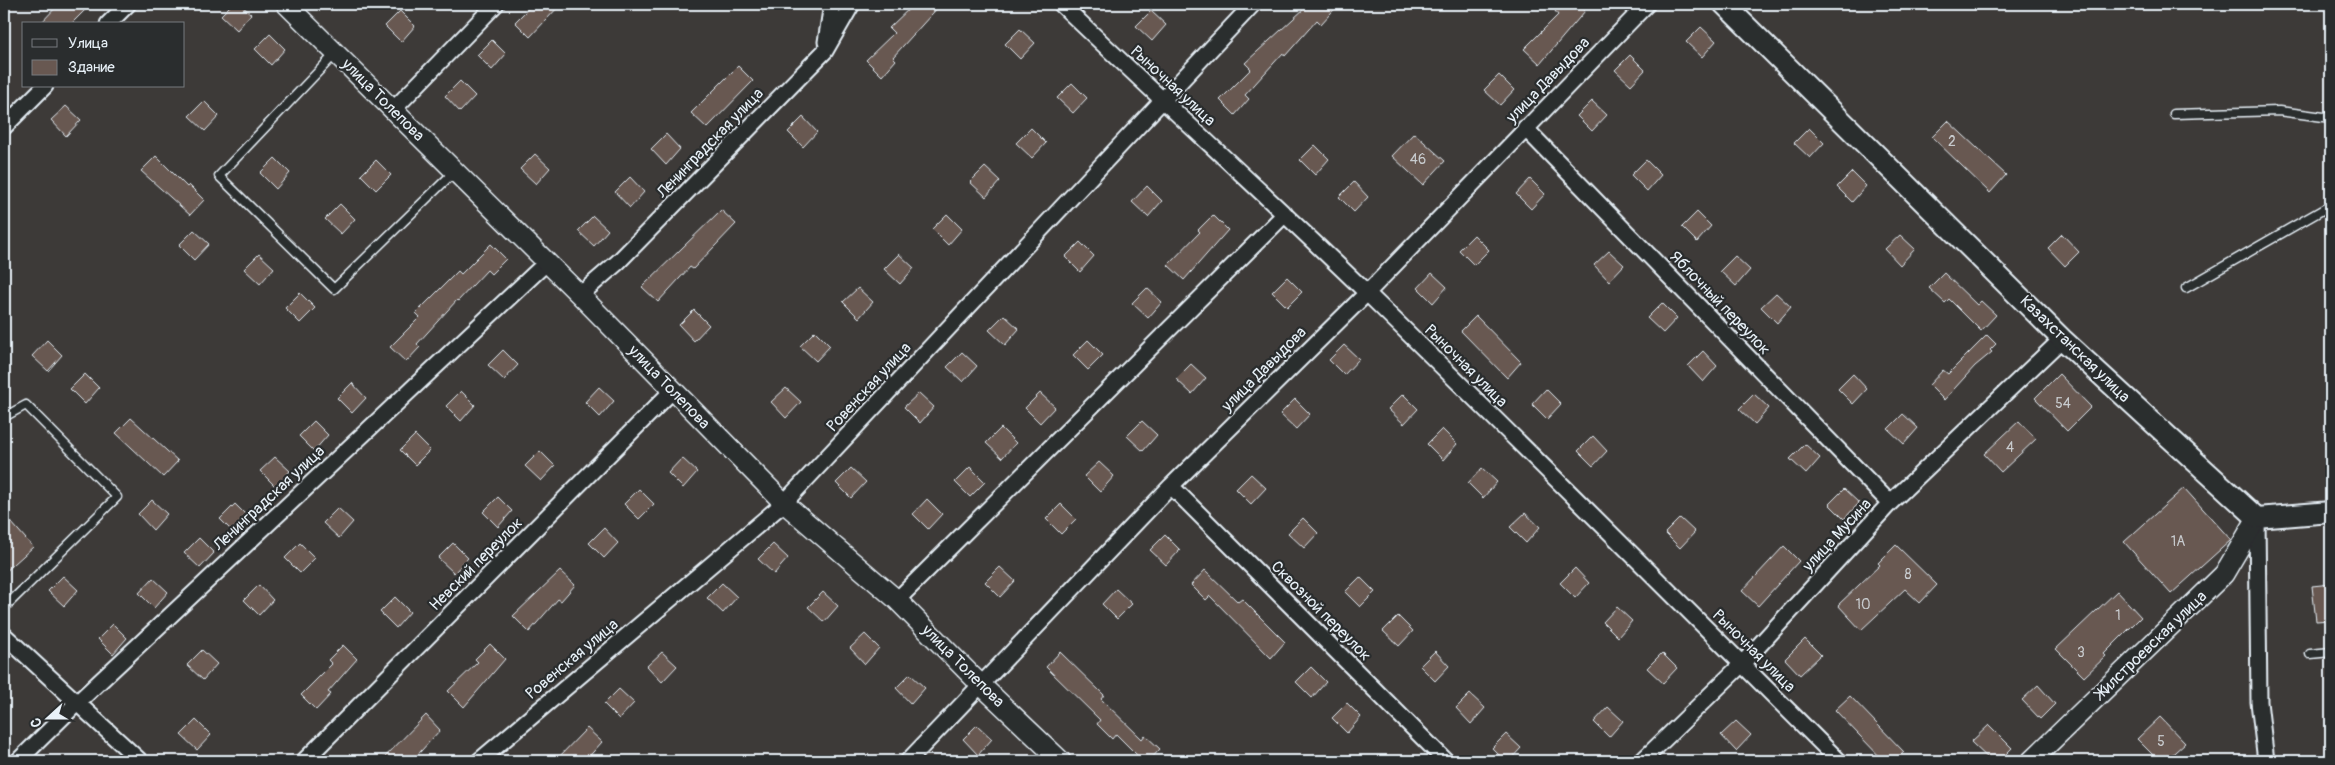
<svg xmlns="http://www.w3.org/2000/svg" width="2335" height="765" viewBox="0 0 2335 765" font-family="Pangolin,sans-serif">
<rect width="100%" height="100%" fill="#3d3a38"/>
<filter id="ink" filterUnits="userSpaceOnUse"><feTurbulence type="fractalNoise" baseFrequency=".02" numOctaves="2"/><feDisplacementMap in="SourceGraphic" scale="10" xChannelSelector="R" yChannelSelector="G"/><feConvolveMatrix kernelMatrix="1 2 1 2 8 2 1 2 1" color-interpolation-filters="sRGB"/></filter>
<g filter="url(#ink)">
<path fill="#685851" stroke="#e8f1f8" d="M59,4H91L71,24H40Z
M232,4H240L251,14L237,30L221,15Z
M533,4H561L530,37L515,22Z
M914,4H941L893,57L896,60L882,76L866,60L894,33L889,28Z
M1301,4H1339L1321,24L1317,20L1285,56L1283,53L1245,95L1249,99L1235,115L1220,100L1251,69L1245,63L1305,8Z
M1563,4H1577L1585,11L1540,64L1524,49L1558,15L1555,11Z
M400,11L415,26L401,42L385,26Z
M1151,11L1166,25L1152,41L1136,26Z
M1701,27L1716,41L1702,57L1686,42Z
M1020,29L1035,43L1020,59L1005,44Z
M270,34L285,49L271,65L255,49Z
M492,40L506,54L492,70L477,55Z
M1630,55L1645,70L1631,85L1615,70Z
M738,66L753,81L707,128L691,113Z
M1499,75L1514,90L1500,105L1484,90Z
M460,81L475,96L460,112L445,96Z
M1072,83L1087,98L1073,113L1057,98Z
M204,101L219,116L205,131L189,116Z
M1592,101L1607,115L1592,131L1577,116Z
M66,106L81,120L66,136L51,120Z
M803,117L817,132L803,147L788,132Z
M1948,121L2006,175L1990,193L1932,137Z
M1031,128L1046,143L1032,158L1016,143Z
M1809,128L1824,143L1810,158L1794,143Z
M1414,133L1445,161L1423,185L1392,156Z
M666,134L680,149L666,165L651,149Z
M1315,145L1329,159L1315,175L1300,160Z
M535,154L550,168L536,184L520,169Z
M156,156L187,187L189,185L204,200L190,215L141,171Z
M275,158L290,173L276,189L260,173Z
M376,160L391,175L376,190L361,175Z
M1646,160L1661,175L1647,191L1631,175Z
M985,167L1000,181L986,197L970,182Z
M1852,172L1866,186L1852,202L1837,187Z
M630,177L644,192L630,208L615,192Z
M1530,179L1545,194L1531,209L1516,194Z
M1354,182L1368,197L1354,212L1339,197Z
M1147,186L1162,201L1148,217L1132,202Z
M340,204L355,219L341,234L325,219Z
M721,210L736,224L693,269L690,267L658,302L642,287Z
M1697,212L1711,226L1697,242L1682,227Z
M947,214L962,229L948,245L932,229Z
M1213,215L1228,230L1184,280L1168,265L1200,232L1198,230Z
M593,216L608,230L594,246L578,231Z
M194,230L209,244L194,260L179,245Z
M2062,234L2079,252L2065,266L2048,248Z
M1474,235L1489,250L1474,265L1459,250Z
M1900,235L1915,249L1900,265L1885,249Z
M1080,242L1094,256L1080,272L1065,257Z
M491,244L506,259L491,274L487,270L458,301L457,300L417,344L420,347L406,362L390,347L420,317L416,313L458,271L461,274Z
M1609,251L1624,265L1609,281L1594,265Z
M259,254L274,268L260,284L244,269Z
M899,254L914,268L900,284L884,269Z
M1735,256L1750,270L1736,286L1720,271Z
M1432,273L1447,287L1433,303L1418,288Z
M1944,273L1977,305L1981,301L1996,315L1981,331L1949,299L1945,303L1929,288Z
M1287,277L1302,292L1287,307L1272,292Z
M858,288L873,302L859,318L843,302Z
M1147,288L1162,302L1148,318L1132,303Z
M300,293L315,308L300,323L285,308Z
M1776,293L1791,307L1777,323L1761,307Z
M1662,303L1677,318L1663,333L1647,318Z
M694,310L709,325L694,341L679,325Z
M1004,315L1019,329L1005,345L989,330Z
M1476,316L1521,362L1507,378L1461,331Z
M815,331L830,346L816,361L800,346Z
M1987,335L1996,344L1990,350L1992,352L1975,366L1944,400L1929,385L1943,370L1948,374Z
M47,340L62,355L48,371L32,356Z
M1088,340L1103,355L1088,370L1073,355Z
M1344,345L1359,359L1344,375L1329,360Z
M503,350L518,365L504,380L488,365Z
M1703,351L1717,366L1703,382L1688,366Z
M962,352L977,366L963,382L947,367Z
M1191,364L1206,378L1192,394L1176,379Z
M85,374L99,388L85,404L70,389Z
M1853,374L1867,389L1853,404L1838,389Z
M2059,374L2091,407L2067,431L2035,398Z
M352,383L366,398L352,413L337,398Z
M599,387L614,401L600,417L585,402Z
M786,388L801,402L786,418L771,402Z
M1546,389L1561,404L1547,419L1532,404Z
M461,391L475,405L461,421L446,406Z
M919,393L934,407L920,423L904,407Z
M1040,393L1055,407L1040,423L1025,408Z
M1403,394L1418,409L1404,424L1388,409Z
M1754,394L1769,408L1755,424L1739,409Z
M1295,399L1310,414L1296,429L1280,414Z
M1903,414L1918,428L1904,444L1888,429Z
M131,418L178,461L163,477L116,433Z
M314,421L328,435L314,451L299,436Z
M1142,421L1157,435L1143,451L1127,436Z
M2019,421L2036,439L2001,472L1984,454Z
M1001,428L1016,443L1002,458L986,443Z
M1442,429L1457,444L1443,460L1427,444Z
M415,435L430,450L415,465L400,450Z
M1593,436L1607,451L1593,466L1578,451Z
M1805,444L1820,458L1806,474L1790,459Z
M540,451L555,466L541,481L525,466Z
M275,457L290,471L276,487L260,471Z
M682,458L697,472L683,488L668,473Z
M1099,462L1114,476L1100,492L1084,476Z
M970,467L985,482L970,497L955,482Z
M851,468L866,482L851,498L836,483Z
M1482,468L1497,482L1483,498L1468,483Z
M1251,474L1266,488L1251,504L1236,489Z
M2184,488L2231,540L2171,594L2124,542Z
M639,489L654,504L639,519L624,504Z
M1844,489L1859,503L1844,519L1829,504Z
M498,497L512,511L498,527L483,512Z
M927,499L942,514L928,529L913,514Z
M152,500L167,514L153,530L138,514Z
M235,504L249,518L235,534L220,519Z
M1061,504L1076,519L1061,534L1046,519Z
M338,508L353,522L339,538L323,523Z
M1525,513L1540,527L1526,543L1510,527Z
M4,514L33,547L4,573Z
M1303,518L1318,533L1304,548L1288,533Z
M1680,518L1695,532L1680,548L1665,533Z
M604,528L618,543L604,558L589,543Z
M1165,535L1180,550L1166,565L1150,550Z
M199,538L214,553L200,568L184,553Z
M300,543L315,558L300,573L285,558Z
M453,543L468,558L454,573L438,558Z
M773,544L788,558L774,574L758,559Z
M1896,545L1937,585L1920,603L1905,589L1861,630L1838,605L1880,565L1878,563Z
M1784,546L1799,561L1758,606L1742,591Z
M1000,567L1015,581L1000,597L985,582Z
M1575,568L1589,583L1575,598L1560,583Z
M1205,570L1238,602L1242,599L1285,642L1271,658L1210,596L1206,600L1191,585Z
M560,571L575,585L561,601L558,599L529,632L513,616Z
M63,576L78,590L64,606L48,591Z
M1360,577L1375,592L1360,607L1345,592Z
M153,578L168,592L154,608L139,593Z
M722,583L737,597L723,613L707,598Z
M2331,584V620L2316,621L2312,586Z
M259,585L273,600L259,615L244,600Z
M1116,589L1132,604L1117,619L1102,604Z
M2117,591L2141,617L2104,654L2106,656L2084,677L2056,649Z
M823,592L838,606L824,622L808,607Z
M395,597L410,612L396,628L380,612Z
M1617,607L1632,621L1618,637L1603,622Z
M1398,616L1413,631L1399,646L1383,631Z
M113,624L127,638L113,654L98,639Z
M865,634L879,648L865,664L850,648Z
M1805,639L1821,655L1800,675L1785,659Z
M490,644L505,659L464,707L448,691L478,662L475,659Z
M343,645L357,659L328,692L331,694L316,710L301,695L332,664L328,660Z
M202,650L217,664L203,680L187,665Z
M1435,651L1449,666L1435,681L1420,666Z
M662,652L677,666L662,682L647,666Z
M1060,652L1104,695L1101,699L1142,739L1145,735L1160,749L1149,761H1143L1116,734L1112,739L1097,724L1100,720L1046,667Z
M1662,653L1677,668L1663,683L1647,668Z
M1311,667L1326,682L1312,698L1296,682Z
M910,674L925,688L911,704L896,688Z
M2038,685L2055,704L2040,719L2022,700Z
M619,689L634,703L619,719L604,704Z
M1470,694L1485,708L1471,724L1456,708Z
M1850,696L1904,752L1894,761H1884L1835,710Z
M1347,703L1361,717L1347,733L1332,718Z
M1608,707L1623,721L1609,737L1594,722Z
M426,715L440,730L412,761H381Z
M2160,717L2185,743L2165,761H2159L2137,739Z
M196,720L211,735L197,750L181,735Z
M1736,721L1751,735L1736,751L1721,735Z
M977,725L992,739L978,755L963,739Z
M1989,725L2012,748L1999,761H1991L1971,742Z
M587,728L602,742L585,761H555Z
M1506,734L1521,748L1509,761H1505L1492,748Z"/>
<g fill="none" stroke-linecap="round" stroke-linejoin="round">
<defs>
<path id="service" d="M335,54L219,176L334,289L454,172
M2174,114L2279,111L2331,118
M2186,288L2331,205
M4,417L26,405L117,497L4,608
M2310,654L2331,652"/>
<path id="minor" d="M1061,4C1162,101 1266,195 1366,292C1525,447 1682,604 1839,761
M108,24L128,4
M826,42L832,4
M392,111L496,4
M4,127L45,86
M1525,128L1890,503
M580,295L618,262L825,51L852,4
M1171,486L1446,761
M2257,518L2259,702L2266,761
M897,600L1285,214
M4,635L140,761
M18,761L77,703L547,262
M304,761L673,390
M479,761L784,503L1253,4
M908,761L1171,486L1367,293L1647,4
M1642,761L1742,664L1890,503L2062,339"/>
<path id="tertiary" d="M286,4L580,295L784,503L897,600L980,684L1061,761
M2031,761L2224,574L2257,518"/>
<path id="secondary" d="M1724,4L2062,339L2257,518L2331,512"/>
</defs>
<use href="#service" stroke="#e8f1f8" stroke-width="11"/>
<use href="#minor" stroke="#e8f1f8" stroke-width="19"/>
<use href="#tertiary" stroke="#e8f1f8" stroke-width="22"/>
<use href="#secondary" stroke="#e8f1f8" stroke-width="24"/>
<use href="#service" stroke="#2a2d2e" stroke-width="8"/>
<use href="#minor" stroke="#2a2d2e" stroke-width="15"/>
<use href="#tertiary" stroke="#2a2d2e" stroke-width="19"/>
<use href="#secondary" stroke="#2a2d2e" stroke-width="20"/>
</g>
</g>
<g text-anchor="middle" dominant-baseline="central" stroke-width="4.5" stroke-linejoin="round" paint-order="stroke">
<g font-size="14" fill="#c8cbce">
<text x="1952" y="141">2</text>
<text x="1418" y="159">46</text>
<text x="2063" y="403">54</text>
<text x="2010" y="447">4</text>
<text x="2178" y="541">1А</text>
<text x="1908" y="574">8</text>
<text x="1863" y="604">10</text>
<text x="2118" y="615">1</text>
<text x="2081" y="652">3</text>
<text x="2161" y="741">5</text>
</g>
<g font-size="16" fill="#e8f1f8" stroke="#2a2d2e">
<text transform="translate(1548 80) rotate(-46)">улица Давыдова</text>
<text transform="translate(1173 86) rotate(43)">Рыночная улица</text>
<text transform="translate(383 100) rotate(45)">улица Толепова</text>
<text transform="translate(710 143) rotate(-46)">Ленинградская улица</text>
<text transform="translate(1720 303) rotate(46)">Яблочный переулок</text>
<text transform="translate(2075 349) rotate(44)">Казахстанская улица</text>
<text transform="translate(1466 366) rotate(45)">Рыночная улица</text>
<text transform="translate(1264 369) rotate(-45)">улица Давыдова</text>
<text transform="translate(669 387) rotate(46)">улица Толепова</text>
<text transform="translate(869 387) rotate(-47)">Ровенская улица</text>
<text transform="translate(269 498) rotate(-43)">Ленинградская улица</text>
<text transform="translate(1837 535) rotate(-47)">улица Мусина</text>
<text transform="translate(476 564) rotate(-45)">Невский переулок</text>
<text transform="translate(1321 611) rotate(45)">Сквозной переулок</text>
<text transform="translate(2151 645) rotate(-44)">Жилстроевская улица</text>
<text transform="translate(1754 651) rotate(45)">Рыночная улица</text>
<text transform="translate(572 659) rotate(-40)">Ровенская улица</text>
<text transform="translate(963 666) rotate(45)">улица Толепова</text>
</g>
</g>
<rect width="2335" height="765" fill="none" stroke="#2a2d2e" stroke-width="20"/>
<rect x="10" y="10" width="2315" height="745" fill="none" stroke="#e8f1f8" stroke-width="2" filter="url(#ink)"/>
<rect x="22" y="22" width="162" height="65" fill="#2a2d2e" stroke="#767b7f"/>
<rect x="32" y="39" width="25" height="8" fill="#2a2d2e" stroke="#767b7f"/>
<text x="68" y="48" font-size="15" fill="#e8f1f8">Улица</text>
<rect x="32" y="60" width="25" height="15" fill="#685851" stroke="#767b7f"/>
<text x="68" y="72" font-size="15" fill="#e8f1f8">Здание</text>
<g transform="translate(48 718) rotate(249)" stroke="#2a2d2e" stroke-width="4" paint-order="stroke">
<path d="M0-4L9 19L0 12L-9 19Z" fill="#e8f1f8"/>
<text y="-8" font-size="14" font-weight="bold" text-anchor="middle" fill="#e8f1f8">С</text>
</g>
</svg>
